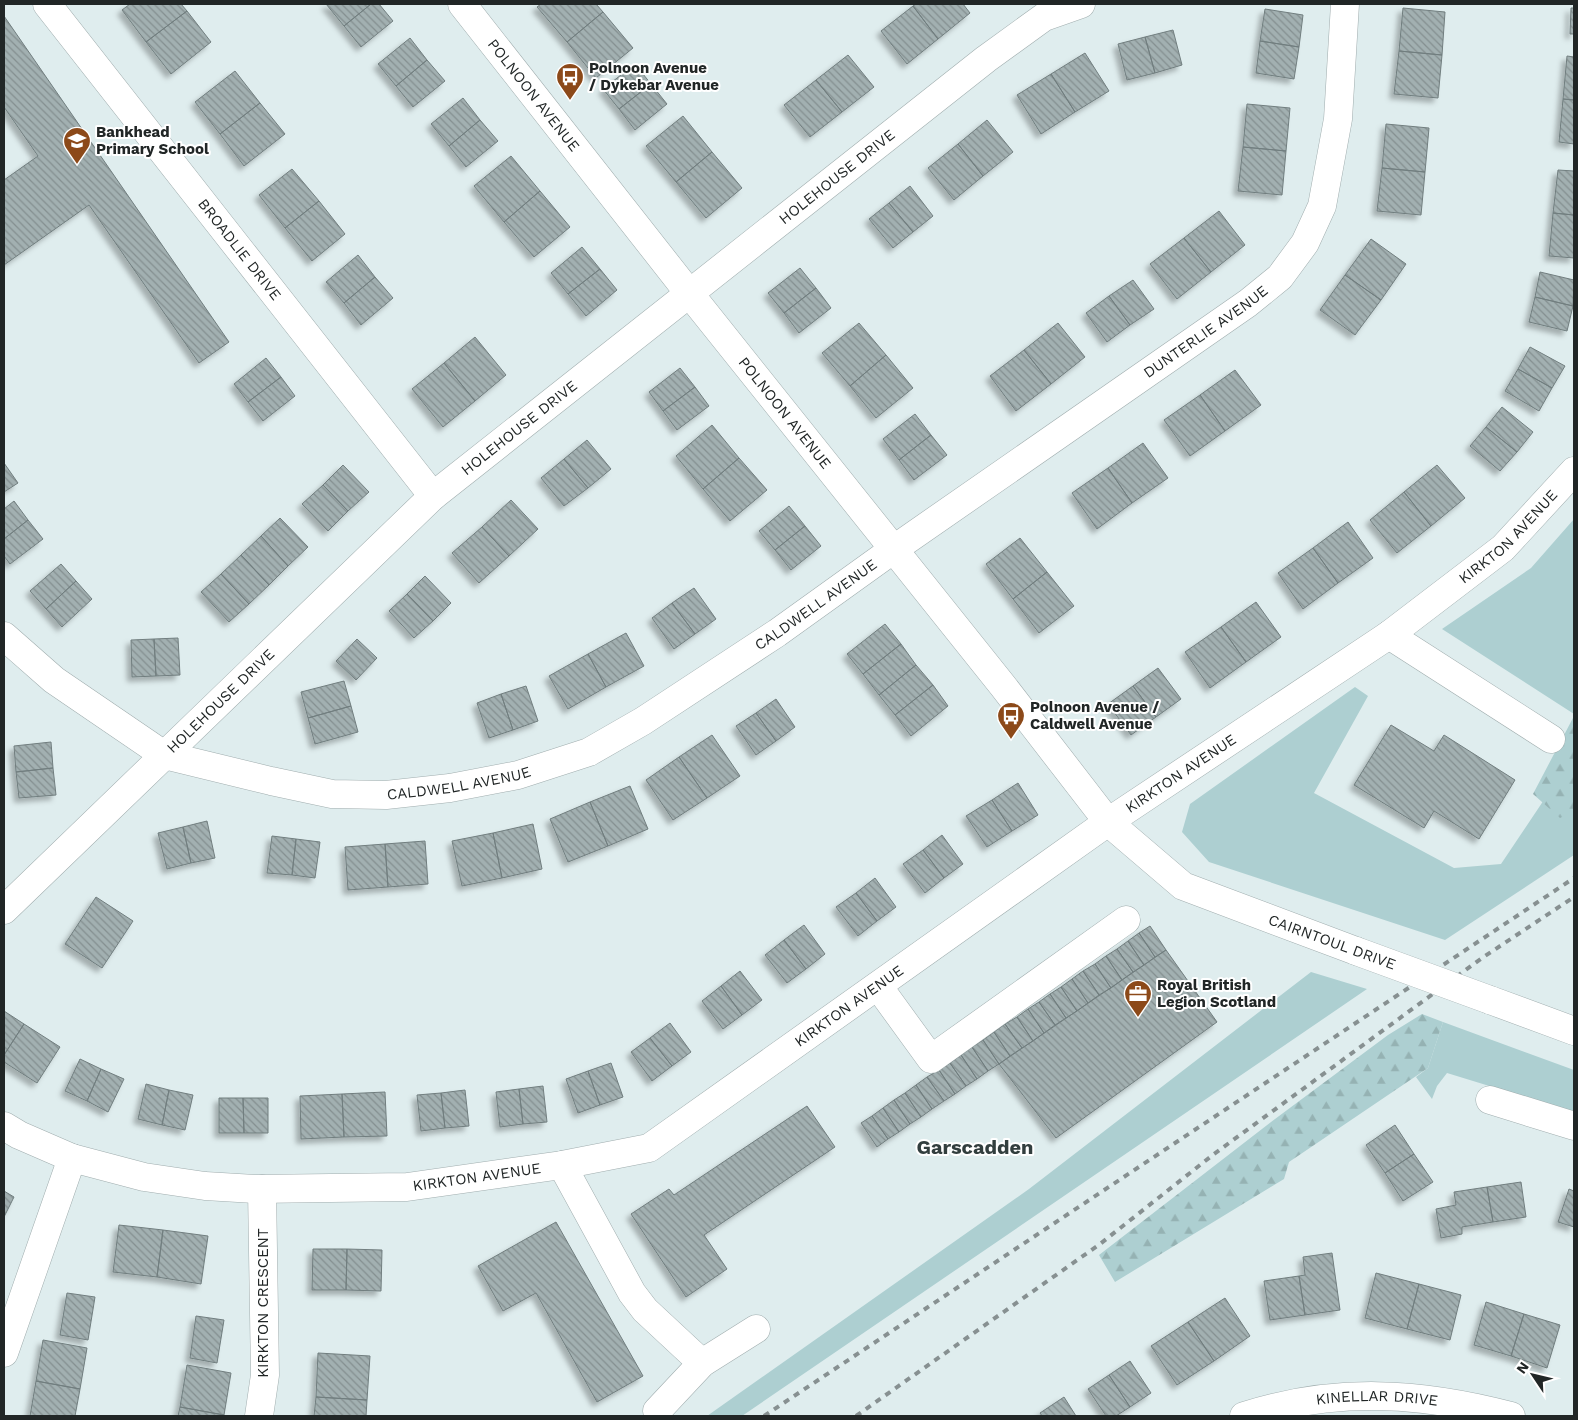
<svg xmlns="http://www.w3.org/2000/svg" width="1578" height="1420" viewBox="0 0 1578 1420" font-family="'Work Sans',sans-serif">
<defs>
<pattern id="forest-firs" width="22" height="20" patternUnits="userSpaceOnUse" patternTransform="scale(1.25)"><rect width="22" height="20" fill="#adcfd1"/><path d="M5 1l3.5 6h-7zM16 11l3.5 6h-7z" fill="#95b2b3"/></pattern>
<pattern id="building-back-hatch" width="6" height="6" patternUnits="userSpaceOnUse" patternTransform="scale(1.25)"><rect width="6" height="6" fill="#a2b0b1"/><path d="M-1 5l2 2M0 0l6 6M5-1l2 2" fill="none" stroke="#848f90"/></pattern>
<filter id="shadow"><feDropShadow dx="-4.5" dy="4.5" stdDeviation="2.5" flood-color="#0004"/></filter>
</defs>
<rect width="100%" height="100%" fill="#dfedee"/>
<path fill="#adcfd1" d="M1574,519V714L1442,629L1531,568Z
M1355,687L1368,696L1314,793L1454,868L1501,864L1574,755V855L1445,940L1209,862L1182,832L1190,804Z
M1311,972L1367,989L742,1416H707L1029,1189Z
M1443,1022L1574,1070V1112L1447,1073L1437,1086L1432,1099L1416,1077L1428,1068Z"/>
<path fill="url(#forest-firs)" d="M1574,716V811L1560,818L1533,794Z
M1422,1014L1443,1022L1428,1068L1289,1162L1284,1179L1115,1282L1099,1255L1275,1119L1388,1035Z"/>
<path fill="url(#building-back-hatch)" stroke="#717e7f" filter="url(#shadow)" d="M130,4H181L187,11L146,42L122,10Z
M326,4H371L344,26Z
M371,4H379L393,21L361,47L344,26Z
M541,4H596L603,12L567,42L537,7Z
M916,4H963L970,13L938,39L913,6Z
M913,6L938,39L907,64L881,31Z
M1403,8L1445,12L1442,55L1399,51Z
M1571,8H1574V34H1570Z
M1265,9L1303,15L1299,47L1260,41Z
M187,11L211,42L171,74L146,42Z
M603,12L633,48L596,78L567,42Z
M4,16L229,342L199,363L89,205L4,265V180L38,156L4,107Z
M1173,30L1182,65L1155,73L1145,37Z
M1145,37L1155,73L1127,80L1118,44Z
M410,38L427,60L396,86L378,64Z
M1260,41L1299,47L1294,79L1256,73Z
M1399,51L1442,55L1438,98L1394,94Z
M1085,53L1109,91L1075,112L1051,74Z
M848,55L874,87L842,112L816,80Z
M1567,56L1574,57V100L1563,99Z
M427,60L445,81L413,107L396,86Z
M635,64L651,84L619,109L603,89Z
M235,71L260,103L220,134L195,102Z
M1051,74L1075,112L1041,134L1017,95Z
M816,80L842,112L810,137L784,105Z
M651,84L667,104L635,130L619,109Z
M463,98L480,120L449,146L431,124Z
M1563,99L1574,100V144L1559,142Z
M260,103L285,134L244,166L220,134Z
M1247,104L1290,108L1286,151L1243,147Z
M683,116L712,152L676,182L646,146Z
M480,120L498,141L466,167L449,146Z
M987,120L1013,152L983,176L958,144Z
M1386,124L1429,128L1425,172L1382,168Z
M958,144L983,176L954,200L928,168Z
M1243,147L1286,151L1282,195L1238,191Z
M712,152L742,188L706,218L676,182Z
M511,156L540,191L504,222L474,186Z
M1382,168L1425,172L1421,215L1377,211Z
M292,169L319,201L285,228L259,195Z
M1558,170L1574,171V215L1553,213Z
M910,186L933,216L913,232L889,203Z
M540,191L570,227L534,257L504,222Z
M319,201L345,234L312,261L285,228Z
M889,203L913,232L893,248L869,219Z
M1219,211L1245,245L1211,272L1184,238Z
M1553,213L1574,215V258L1549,256Z
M1184,238L1211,272L1177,299L1150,264Z
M1371,239L1406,264L1381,300L1345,275Z
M582,247L600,269L568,294L551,273Z
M358,255L375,277L344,303L326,282Z
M800,268L816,288L784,313L768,293Z
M600,269L617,290L586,316L568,294Z
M1540,272L1574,280L1573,306L1535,297Z
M1345,275L1381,300L1355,335L1320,310Z
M375,277L393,298L361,325L344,303Z
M1133,280L1154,309L1130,325L1109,296Z
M816,288L831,308L799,333L784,313Z
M1109,296L1130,325L1107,342L1086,313Z
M1535,297L1573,306L1567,331L1529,322Z
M859,323L886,355L850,386L822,353Z
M1058,323L1085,357L1051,384L1024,350Z
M475,337L506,375L475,401L444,363Z
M1530,347L1565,366L1552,388L1518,369Z
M1024,350L1051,384L1016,411L990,376Z
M886,355L913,388L876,418L850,386Z
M266,358L281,377L248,402L234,384Z
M444,363L475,401L443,427L412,389Z
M680,368L695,387L663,411L649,392Z
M1518,369L1552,388L1539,411L1505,391Z
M1235,370L1261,405L1225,431L1200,395Z
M281,377L295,396L263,421L248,402Z
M695,387L709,406L677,430L663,411Z
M1200,395L1225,431L1190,456L1164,420Z
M1502,407L1533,432L1517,452L1486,427Z
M915,414L931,435L899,460L883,439Z
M712,425L739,458L703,489L676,456Z
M1486,427L1517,452L1500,471L1470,446Z
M931,435L947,455L914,480L899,460Z
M587,440L611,469L588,488L564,459Z
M1143,443L1168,478L1132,503L1108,468Z
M739,458L767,490L730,521L703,489Z
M564,459L588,488L564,506L541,478Z
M4,463L18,483L4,492Z
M343,465L369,492L348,511L323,485Z
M1437,465L1465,498L1431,526L1404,492Z
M1108,468L1132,503L1097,529L1072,493Z
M323,485L348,511L328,531L302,504Z
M1404,492L1431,526L1397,553L1370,520Z
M511,500L538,529L509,556L482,527Z
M14,501L28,520L4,539V509Z
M789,506L805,526L775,550L759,531Z
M280,518L308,547L288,566L261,536Z
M28,520L43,539L10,564L4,556V539Z
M1348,522L1373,558L1338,583L1313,548Z
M805,526L821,546L791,570L775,550Z
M482,527L509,556L479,583L452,553Z
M261,536L288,566L269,585L241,555Z
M1020,538L1047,572L1013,599L986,564Z
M1313,548L1338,583L1303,609L1278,573Z
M241,555L269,585L249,604L221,574Z
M61,564L76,581L46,609L30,591Z
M1047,572L1074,606L1039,633L1013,599Z
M221,574L249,604L229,622L201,592Z
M425,576L451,603L433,621L407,594Z
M76,581L92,599L62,627L46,609Z
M694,588L716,619L695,634L672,603Z
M407,594L433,621L414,638L389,611Z
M1256,602L1281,637L1246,662L1221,627Z
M672,603L695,634L674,649L652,618Z
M885,624L901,644L863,674L847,654Z
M1221,627L1246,662L1210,688L1185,652Z
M626,633L644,666L606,687L588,654Z
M178,638L180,675L156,676L154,639Z
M154,639L156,676L132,677L131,640Z
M357,639L377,658L356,680L336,661Z
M901,644L916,665L879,695L863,674Z
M588,654L606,687L568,709L549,676Z
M916,665L933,685L895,715L879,695Z
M1158,668L1181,699L1156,717L1133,686Z
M344,681L351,706L308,718L301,692Z
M933,685L948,706L911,736L895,715Z
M526,686L538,721L513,730L501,694Z
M1133,686L1156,717L1131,735L1108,704Z
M501,694L513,730L489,738L477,703Z
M776,699L795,727L776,741L756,713Z
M351,706L358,732L315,744L308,718Z
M756,713L776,741L756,755L736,726Z
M1391,725L1434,751L1444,735L1515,780L1479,839L1434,811L1424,828L1354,785Z
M712,735L740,776L707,798L679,757Z
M51,742L53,768L16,772L14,746Z
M679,757L707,798L673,820L646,780Z
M53,768L56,795L19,798L16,772Z
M1018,783L1038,815L1012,831L992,800Z
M630,786L648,829L608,846L590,802Z
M992,800L1012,831L987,847L966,816Z
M590,802L608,846L568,862L550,819Z
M207,821L215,858L191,863L183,827Z
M533,824L542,869L502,878L493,833Z
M183,827L191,863L167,869L158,833Z
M493,833L502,878L462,886L452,841Z
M942,835L963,864L944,878L923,850Z
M272,836L296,839L292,875L267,873Z
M296,839L320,842L315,878L292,875Z
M425,841L428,884L388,887L385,844Z
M385,844L388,887L348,890L345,847Z
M923,850L944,878L925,893L903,864Z
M875,878L896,907L877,921L856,893Z
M856,893L877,921L858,936L836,907Z
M96,897L133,921L102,968L65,944Z
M804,925L825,954L806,969L784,940Z
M1150,926L1166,950L1155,957L1139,933Z
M1139,933L1155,957L1144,965L1128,941Z
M784,940L806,969L787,983L765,955Z
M1128,941L1144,965L1133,972L1117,949Z
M1117,949L1133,972L1122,980L1106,956Z
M1166,950L1217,1022L1056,1138L999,1064Z
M1106,956L1122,980L1111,988L1095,964Z
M1095,964L1111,988L1099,995L1083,971Z
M740,971L762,1000L742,1015L721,986Z
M1083,971L1099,995L1088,1003L1072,979Z
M1072,979L1088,1003L1077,1011L1061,987Z
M721,986L742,1015L723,1029L702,1001Z
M1061,987L1077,1011L1066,1018L1050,994Z
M1050,994L1066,1018L1055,1025L1039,1002Z
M1039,1002L1055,1025L1044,1033L1028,1009Z
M1028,1009L1044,1033L1033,1041L1017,1017Z
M4,1011L24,1024L4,1055Z
M1017,1017L1033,1041L1022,1048L1005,1024Z
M670,1023L691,1052L672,1066L650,1038Z
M24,1024L60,1047L37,1083L4,1062V1055Z
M1005,1024L1022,1048L1010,1056L994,1032Z
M994,1032L1010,1056L999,1064L983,1040Z
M650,1038L672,1066L652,1081L631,1052Z
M983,1040L999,1064L988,1071L972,1047Z
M972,1047L988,1071L977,1079L961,1055Z
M961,1055L977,1079L966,1086L950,1063Z
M80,1059L101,1069L87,1101L65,1091Z
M611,1063L623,1097L600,1105L588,1071Z
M950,1063L966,1086L955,1094L939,1070Z
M101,1069L124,1079L108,1112L87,1101Z
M939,1070L955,1094L944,1101L927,1077Z
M588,1071L600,1105L578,1113L566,1079Z
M927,1077L944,1101L932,1109L916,1085Z
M146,1084L169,1090L162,1125L138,1119Z
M916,1085L932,1109L921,1117L905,1093Z
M543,1086L547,1122L523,1124L519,1089Z
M519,1089L523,1124L500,1127L496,1092Z
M169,1090L193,1095L185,1130L162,1125Z
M465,1090L469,1126L445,1128L441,1093Z
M385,1092L387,1136L344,1137L342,1094Z
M441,1093L445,1128L421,1131L417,1095Z
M905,1093L921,1117L910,1124L894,1100Z
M342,1094L344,1137L301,1139L300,1096Z
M219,1098H243L244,1133H219Z
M243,1098H268V1133H244Z
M894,1100L910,1124L899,1132L883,1108Z
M807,1106L835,1147L704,1235L727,1269L686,1297L631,1214L669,1189L674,1195Z
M883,1108L899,1132L888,1139L872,1116Z
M872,1116L888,1139L877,1147L861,1123Z
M1395,1125L1414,1154L1385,1173L1366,1145Z
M1414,1154L1433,1182L1403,1201L1385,1173Z
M1521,1182L1526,1217L1493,1222L1487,1187Z
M1487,1187L1493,1222L1462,1227V1234L1441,1238L1436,1209L1456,1205L1454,1192Z
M1569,1189L1574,1191V1227L1558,1222Z
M4,1191L14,1197L4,1217Z
M556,1222L643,1376L597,1402L536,1293L503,1311L478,1266Z
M119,1225L163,1230L157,1277L113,1272Z
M163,1230L208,1236L201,1284L157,1277Z
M313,1249H347L346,1290H312Z
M347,1249L382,1250L381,1291L346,1290Z
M1332,1253L1340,1310L1305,1315L1299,1276L1305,1275L1303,1257Z
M1376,1273L1419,1284L1407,1329L1365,1318Z
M1299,1276L1305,1315L1270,1320L1264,1281Z
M1419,1284L1461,1295L1450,1340L1407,1329Z
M67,1293L95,1297L88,1340L60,1335Z
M1225,1298L1250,1336L1214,1361L1188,1322Z
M1486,1302L1524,1314L1511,1356L1474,1345Z
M1524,1314L1560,1325L1547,1368L1511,1356Z
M196,1316L224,1320L217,1363L190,1358Z
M1188,1322L1214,1361L1177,1385L1151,1346Z
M43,1340L87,1348L80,1389L36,1381Z
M318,1353L370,1356L367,1400L316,1397Z
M1130,1361L1151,1393L1130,1407L1109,1375Z
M187,1365L231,1373L224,1415L180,1407Z
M1109,1375L1130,1407L1116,1416H1106L1088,1389Z
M36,1381L80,1389L75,1416H30Z
M316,1397L367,1400L366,1416H314Z
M1064,1397L1076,1416H1042L1040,1413Z
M180,1407L224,1415V1416H178Z"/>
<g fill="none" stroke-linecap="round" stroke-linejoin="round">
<defs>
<g id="minor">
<path id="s1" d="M47,4L433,496"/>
<path id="s2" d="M462,4L689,293L1003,686L1108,822L1183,886L1356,951"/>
<path d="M1389,635L1551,739"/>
<path id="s3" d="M4,636L54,680L164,755L271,781L332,794L386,795L450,788L518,775L589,752L643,721L777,633L894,549L1248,303L1280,277L1305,243L1322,206L1338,119L1345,4"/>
<path id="s4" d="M4,910L433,496L986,59L1044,17L1081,4"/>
<path d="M878,986L931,1059L1126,920"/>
<path d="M1490,1000L1574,1031"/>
<path d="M1490,1100L1574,1126"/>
<path id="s5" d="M4,1126L19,1135L72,1158L144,1177L205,1186L255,1189L407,1187L562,1165L649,1148L1108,822L1389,635L1503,548L1574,471"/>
<path d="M562,1165L632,1293L645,1310L702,1363"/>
<path d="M4,1353L72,1158"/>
<path d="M657,1411L702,1363L756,1329"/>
<path d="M259,1416L265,1375L262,1189"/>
<path id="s6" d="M1244,1416C1335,1387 1420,1392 1511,1416"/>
</g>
</defs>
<use href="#minor" stroke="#a0adae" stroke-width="29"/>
<use href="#minor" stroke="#fff" stroke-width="28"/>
<path stroke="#879091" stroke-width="4" stroke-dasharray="6 6" stroke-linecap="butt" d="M764,1416L1574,878
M856,1416L1100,1244L1214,1154L1482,958L1574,897"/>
<defs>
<path id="minor-bridge" d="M1356,951L1490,1000"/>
</defs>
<use href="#minor-bridge" stroke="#a0adae" stroke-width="29" stroke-linecap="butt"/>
<use href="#minor-bridge" stroke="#fff" stroke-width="28"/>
</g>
<defs>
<symbol id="bus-pin" viewBox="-11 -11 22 30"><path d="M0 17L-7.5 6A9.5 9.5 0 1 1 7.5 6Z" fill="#8c4919" stroke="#fff"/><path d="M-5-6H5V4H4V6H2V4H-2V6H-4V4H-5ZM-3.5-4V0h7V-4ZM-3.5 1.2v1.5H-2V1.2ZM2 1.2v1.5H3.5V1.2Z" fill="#fff"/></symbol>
<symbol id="school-pin" viewBox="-11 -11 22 30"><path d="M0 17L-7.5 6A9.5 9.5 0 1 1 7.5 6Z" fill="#8c4919" stroke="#fff"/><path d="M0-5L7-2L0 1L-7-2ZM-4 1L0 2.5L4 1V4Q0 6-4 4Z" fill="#fff"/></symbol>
<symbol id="office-pin" viewBox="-11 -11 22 30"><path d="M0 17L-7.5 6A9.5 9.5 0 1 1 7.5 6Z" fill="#8c4919" stroke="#fff"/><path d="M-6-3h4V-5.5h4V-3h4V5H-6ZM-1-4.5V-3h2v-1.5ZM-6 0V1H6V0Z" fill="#fff"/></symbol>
</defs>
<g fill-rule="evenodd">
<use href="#bus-pin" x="554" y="61" width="32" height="43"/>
<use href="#school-pin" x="61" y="125" width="32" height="43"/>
<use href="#bus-pin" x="995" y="700" width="32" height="43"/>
<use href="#office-pin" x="1122" y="978" width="32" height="43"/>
</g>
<g text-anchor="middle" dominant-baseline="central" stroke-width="4" stroke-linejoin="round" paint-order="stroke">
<g font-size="15" font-weight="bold" fill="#212626" stroke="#fff" text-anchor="start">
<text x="589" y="68">Polnoon Avenue<tspan x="589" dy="17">/ Dykebar Avenue</tspan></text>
<text x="96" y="132">Bankhead<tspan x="96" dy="17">Primary School</tspan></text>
<text x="1030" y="707">Polnoon Avenue /<tspan x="1030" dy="17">Caldwell Avenue</tspan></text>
<text x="1157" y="985">Royal British<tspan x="1157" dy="17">Legion Scotland</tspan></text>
</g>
<g font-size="15" fill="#212626" stroke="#fff">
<text stroke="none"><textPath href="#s2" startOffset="116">POLNOON AVENUE</textPath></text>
<text stroke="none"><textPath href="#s4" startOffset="1111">HOLEHOUSE DRIVE</textPath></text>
<text stroke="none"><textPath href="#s1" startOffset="312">BROADLIE DRIVE</textPath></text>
<text stroke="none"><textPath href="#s3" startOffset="1381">DUNTERLIE AVENUE</textPath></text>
<text stroke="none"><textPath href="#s2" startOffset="521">POLNOON AVENUE</textPath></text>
<text stroke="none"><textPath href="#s4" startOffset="706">HOLEHOUSE DRIVE</textPath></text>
<text stroke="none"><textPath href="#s5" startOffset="1714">KIRKTON AVENUE</textPath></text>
<text stroke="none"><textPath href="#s3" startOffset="905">CALDWELL AVENUE</textPath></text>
<text stroke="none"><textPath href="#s4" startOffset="301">HOLEHOUSE DRIVE</textPath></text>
<text stroke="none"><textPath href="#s5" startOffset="1309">KIRKTON AVENUE</textPath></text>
<text stroke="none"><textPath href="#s3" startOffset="500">CALDWELL AVENUE</textPath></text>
<text transform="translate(1332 942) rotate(20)">CAIRNTOUL DRIVE</text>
<text stroke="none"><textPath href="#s5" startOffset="904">KIRKTON AVENUE</textPath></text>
<text stroke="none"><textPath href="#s5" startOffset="484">KIRKTON AVENUE</textPath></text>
<text transform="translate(263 1303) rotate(-90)">KIRKTON CRESCENT</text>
<text stroke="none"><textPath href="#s6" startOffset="135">KINELLAR DRIVE</textPath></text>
</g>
<g font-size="20" font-weight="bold" fill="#323e3e" stroke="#fff">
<text x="975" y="1147">Garscadden</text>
</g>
</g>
<rect width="1578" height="1420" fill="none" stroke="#212626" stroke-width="10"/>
<g transform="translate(1533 1375) rotate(305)" stroke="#ffffff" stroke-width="4" paint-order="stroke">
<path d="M0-4L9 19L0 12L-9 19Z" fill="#212626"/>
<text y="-8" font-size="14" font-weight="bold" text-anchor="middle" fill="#212626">N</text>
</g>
</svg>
